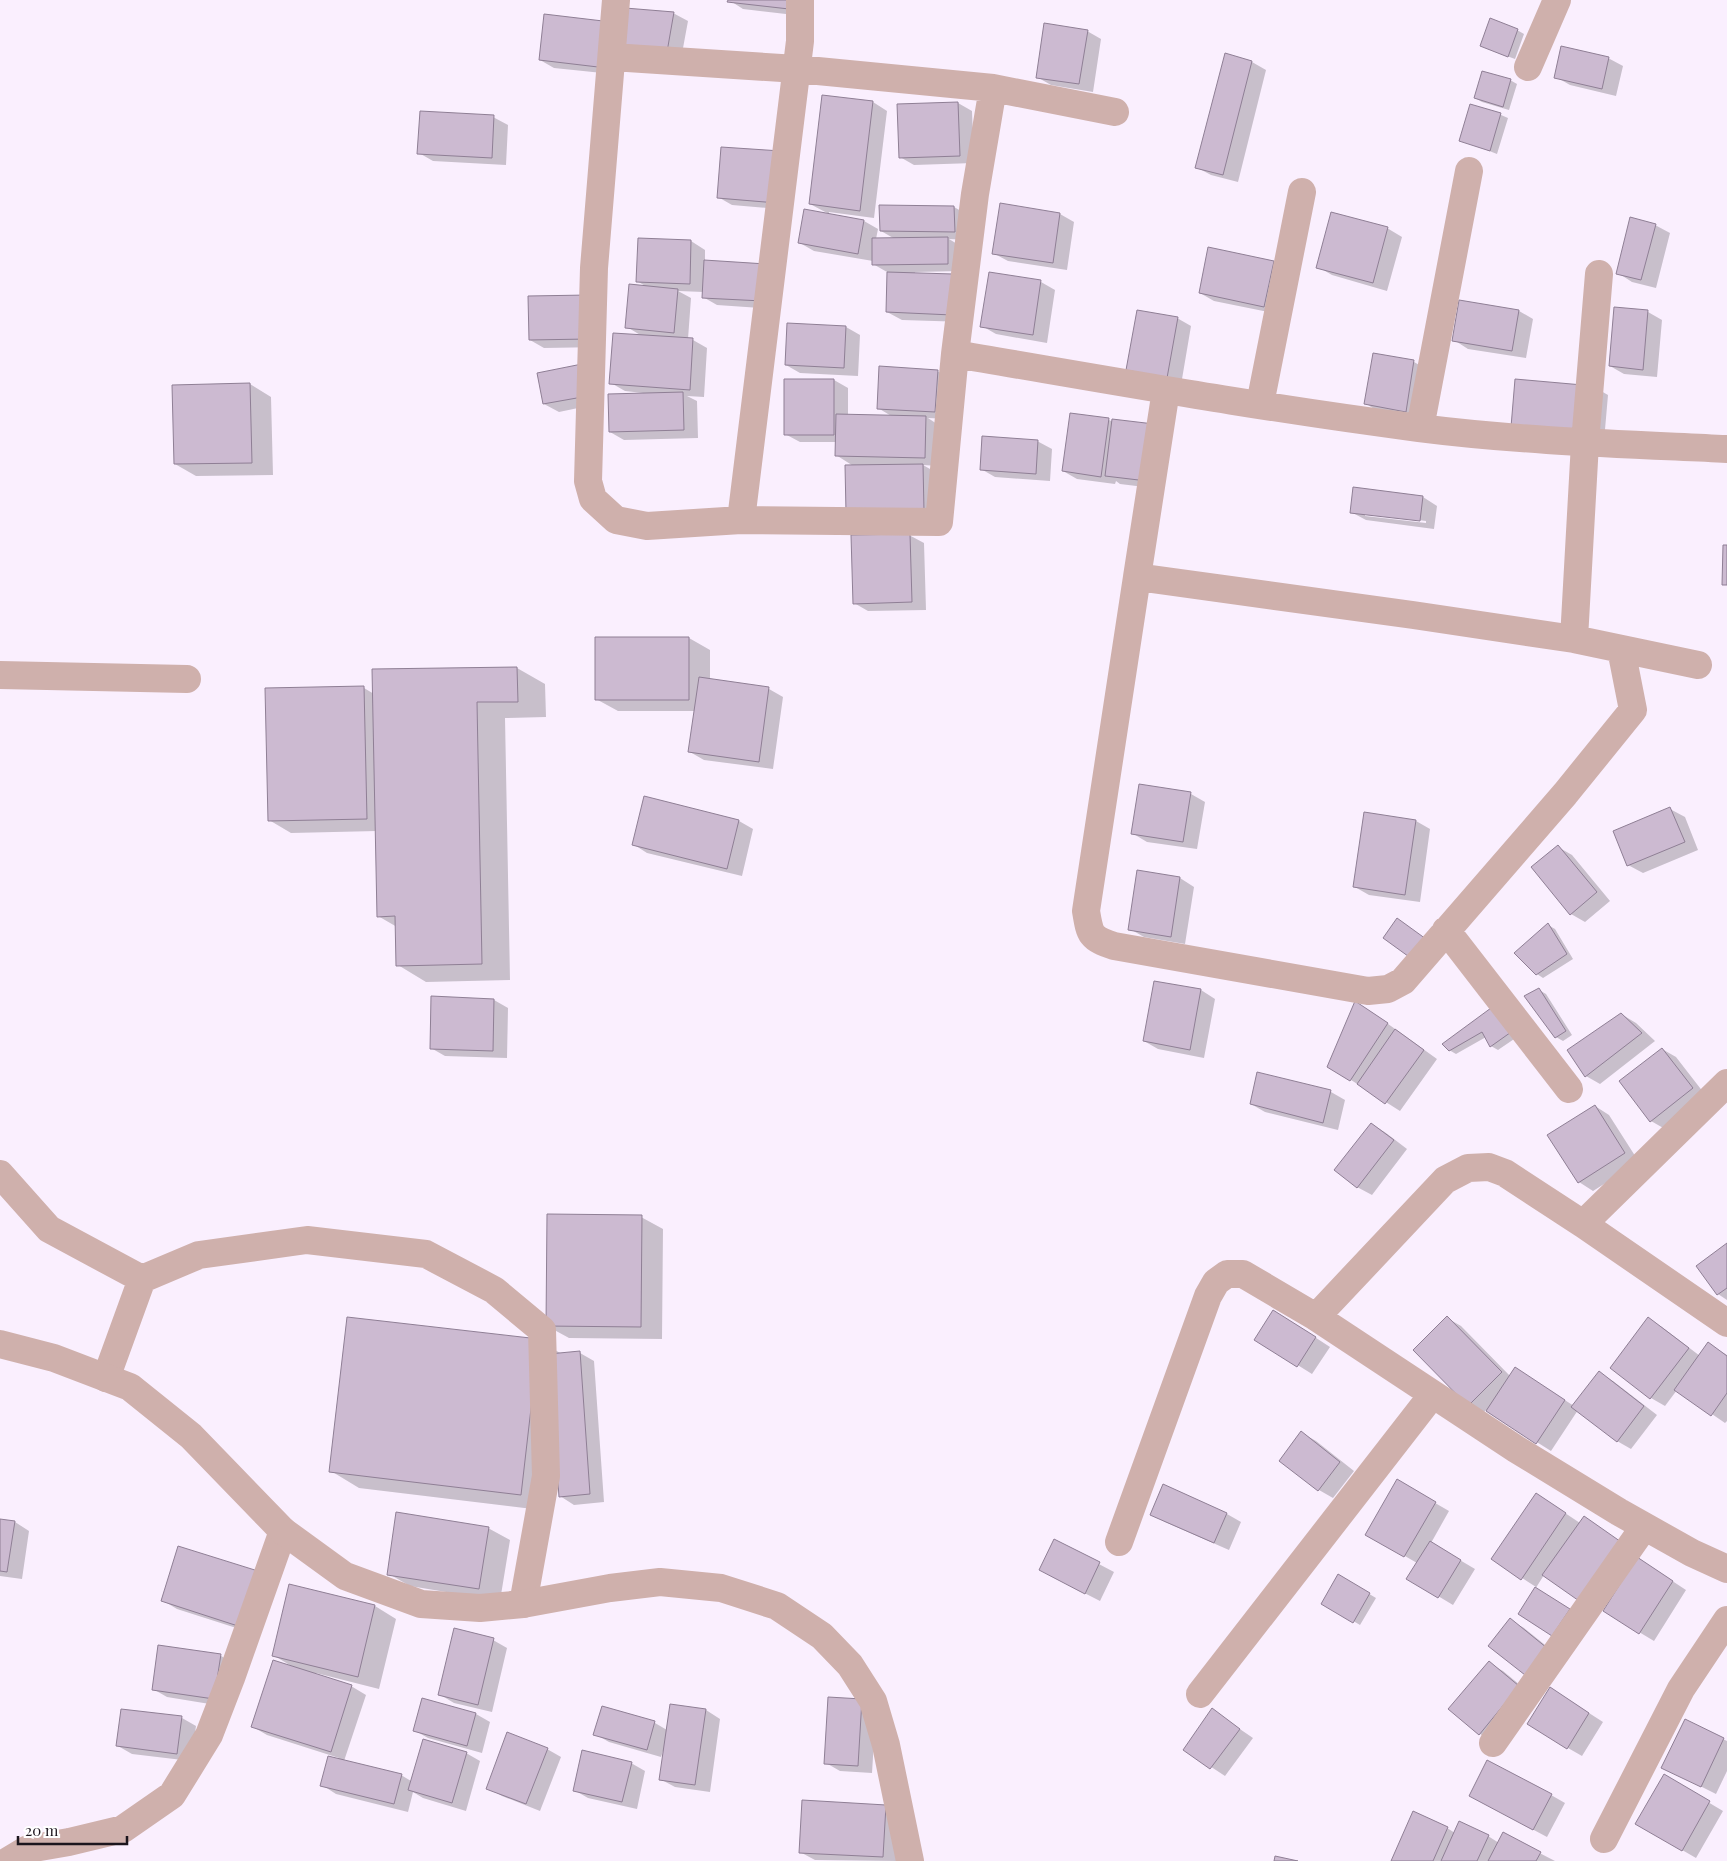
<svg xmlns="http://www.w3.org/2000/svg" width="1727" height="1861" viewBox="0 0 1727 1861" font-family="'Playfair Display',serif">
<rect width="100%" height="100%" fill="#faeffe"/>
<path fill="#0003" fill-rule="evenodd" d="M729,0H805L803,16L743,9Z
M673,13L688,21L681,59L637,57Z
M603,22L612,74L554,68L540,60Z
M1517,30L1524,34L1515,59L1488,49Z
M1087,31L1101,39L1093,92L1051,85L1037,77Z
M1226,55L1252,62L1266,70L1238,182L1211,175L1196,167Z
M1608,58L1623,66L1616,96L1570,85L1556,77Z
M1510,80L1517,84L1509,110L1482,102L1475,98Z
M873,102L887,111L874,218L829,212V214L810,204Z
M958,103L972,111L974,163L914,165L900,157Z
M1471,106L1501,115L1508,118L1497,154L1461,140Z
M493,117L508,125L506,165L433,161L419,153Z
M722,148L791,210L732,205L718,197Z
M880,206L954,207L968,215L969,240L949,239L962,247V271L915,272V274L966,322L902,320L887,312V272L873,264V261L814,251L800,243L805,211L864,221L878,229L876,239H895L881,231Z
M1060,214L1074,222L1067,270L1008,261L993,253Z
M1655,225L1670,233L1656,288L1632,282L1618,273Z
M1387,228L1402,237L1387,291L1332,275L1318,267Z
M639,239L691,241L705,250V262L777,309L717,305L703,297L704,292L678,291L691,298L688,339L693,340L707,348L704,397L687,396L697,401L698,438L624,440L610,432L643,394V393L625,391L611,383L642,336L627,327L647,287L637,281Z
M1273,262L1287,270L1278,314L1214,301L1200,293Z
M1041,282L1055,290L1047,343L996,334L982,326Z
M529,297L602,347L544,348L530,340Z
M1460,301L1519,311L1533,319L1526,358L1468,349L1454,340Z
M1615,309L1648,312L1662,320L1657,377L1624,374L1610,366Z
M1177,318L1191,326L1181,385L1128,370Z
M846,327L860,335L858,376L800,373L786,365Z
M1374,355L1414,362L1428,370L1420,419L1379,412L1365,403Z
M937,371L951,379L949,419L928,418L940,426L939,466L923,465L937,473V519L836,455L837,442H800L785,434L834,380L848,388V416L893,417L878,408Z
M538,374L602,403L559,412L544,404Z
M250,384L271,397L273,475L196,476L175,464Z
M1594,387L1608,395L1604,441L1526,434Z
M1071,414L1109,420L1113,422L1161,489L1120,484L1116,481L1115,484L1077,479L1063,471Z
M1037,441L1052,449L1050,481L995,477L981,469Z
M1423,497L1437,506L1434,529L1366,520L1351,512ZM1365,513L1426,521V523L1365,516Z
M909,535L924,543L926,610L868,611L854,603Z
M689,638L710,650V680L769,689L783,697L773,769L704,760L690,752L695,711H618L596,699Z
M517,668L545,684L546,717L505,718L510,980L426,982L398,965L397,927L378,916L377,831L291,833L269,820L364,688L374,694Z
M1140,785L1191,794L1205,802L1197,849L1147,842L1132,833Z
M1670,809L1685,817L1698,850L1643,873L1628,865Z
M1365,813L1416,821L1430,829L1420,902L1369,895L1355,887Z
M739,821L753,829L742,876L647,853L633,844Z
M1558,847L1572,855L1610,901L1585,922L1571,914Z
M1138,872L1180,878L1194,887L1185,944L1144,937L1130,929Z
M1548,925L1555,929L1573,959L1543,978L1537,974Z
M1155,982L1201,990L1215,999L1204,1058L1158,1049L1144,1041Z
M1539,990L1546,994L1572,1035L1563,1041L1556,1037Z
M432,997L494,1000L508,1008L507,1058L445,1056L431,1048Z
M1491,1010L1520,1035L1498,1050L1491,1046L1486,1037L1456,1054L1449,1050Z
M1370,1011L1437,1059L1400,1111L1351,1080Z
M1621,1014L1636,1023L1655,1041L1600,1084L1586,1076Z
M1662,1049L1676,1057L1707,1097L1665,1129L1651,1121Z
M1331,1092L1345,1100L1338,1130L1265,1112L1251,1104Z
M1595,1106L1609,1115L1639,1162L1593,1191L1579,1182L1549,1135Z
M1372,1124L1386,1133L1407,1149L1372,1195L1357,1187Z
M641,1217L663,1229L662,1339L569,1338L547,1326Z
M1727,1244V1300L1718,1294Z
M1447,1318L1461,1326L1510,1376L1529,1377L1574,1406L1599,1373L1613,1381L1657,1415L1631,1449L1617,1441L1578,1410L1551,1451L1486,1410L1483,1413L1469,1405Z
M1287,1319L1330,1347L1312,1374L1256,1339Z
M1648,1319L1662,1327L1700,1356L1709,1344L1727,1355V1421L1725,1423L1677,1390L1665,1406L1651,1398L1611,1367Z
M539,1341L562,1354L580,1353L594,1361L604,1502L574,1505L560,1496L557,1453L549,1511L359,1488L331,1471Z
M1302,1433L1316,1441L1354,1471L1333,1498L1319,1490Z
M1397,1481L1449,1511L1431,1543L1475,1569L1453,1605L1408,1578L1417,1563L1367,1534Z
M1164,1486L1227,1514L1241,1522L1229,1550L1165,1522L1151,1514Z
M1550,1503L1580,1523L1584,1518L1637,1553L1544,1575L1520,1613L1536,1587L1493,1559Z
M0,1520L15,1522L29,1531L22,1579L0,1576Z
M488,1528L510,1540L500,1601L410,1586L389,1574Z
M1055,1541L1114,1572L1100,1601L1055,1578Z
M179,1548L255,1634L177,1609L162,1600Z
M1651,1567L1686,1590L1654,1641L1604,1611Z
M1339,1576L1376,1598L1360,1625L1323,1603Z
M290,1586L375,1606L396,1619L379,1689L316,1673V1675L351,1686L366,1695L344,1761L401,1775L411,1781L466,1753L480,1761L466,1811L423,1798L413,1792L408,1812L336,1794L322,1785L339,1758L267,1735L253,1727L293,1667L273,1655Z
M1510,1620L1524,1628L1560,1657L1540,1682Z
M493,1640L507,1648L492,1712L454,1703L439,1694Z
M159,1646L221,1656L235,1664L228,1707L167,1697L153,1689Z
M1489,1663L1503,1671L1532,1695L1494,1742L1480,1734Z
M1564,1697L1603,1722L1582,1756L1568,1748Z
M829,1698L876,1708L872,1773L840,1771L826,1763Z
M422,1700L476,1714L490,1722L482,1753L428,1738L414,1730Z
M671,1705L706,1710L720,1719L710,1792L675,1787L660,1779L664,1752L663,1751L661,1757L609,1742L595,1734L655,1723L667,1730Z
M1212,1710L1253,1738L1225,1776L1184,1749Z
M182,1718L196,1726L191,1761L132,1754L118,1746Z
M1685,1721L1727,1741V1771L1716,1794L1662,1767Z
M547,1749L561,1757L540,1811L502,1796L488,1788Z
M631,1763L645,1771L637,1809L588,1798L574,1790Z
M1664,1776L1723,1811L1696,1858L1637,1824Z
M1551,1795L1565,1803L1547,1837L1485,1804Z
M885,1806L897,1861L815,1860L800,1852Z
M1447,1828L1455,1833L1488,1836L1499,1843L1503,1834L1555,1861H1392Z"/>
<path fill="#ccbad1" stroke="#8f7f95" d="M728,0H790L789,9L727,2Z
M625,8L674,12L667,52L622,49Z
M544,14L603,21L598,67L539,60Z
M1490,18L1518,29L1508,57L1480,46Z
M1044,23L1088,30L1079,84L1036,78Z
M1561,46L1609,57L1602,89L1554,78Z
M1225,53L1252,61L1223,175L1195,168Z
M1482,71L1511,79L1503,107L1474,98Z
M822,95L873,101L860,211L809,204Z
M958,102L960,156L899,158L897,104Z
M1470,104L1501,113L1490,151L1459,141Z
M420,111L494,115L492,158L417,154Z
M721,147L781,151L777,203L717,198Z
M1000,203L1060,213L1053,263L992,254Z
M879,205L954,206L955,232L880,231Z
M804,209L864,220L858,254L798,243Z
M1331,212L1388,227L1373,283L1316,268Z
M1630,217L1656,224L1641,280L1616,274Z
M948,237V264L872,265V238Z
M638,238L691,240L690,284L636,282Z
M1208,247L1274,261L1264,307L1199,293Z
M704,260L766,264L763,301L702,298Z
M887,272L953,274L952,315L886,312Z
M989,272L1041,280L1033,335L980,327Z
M629,284L678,289L674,333L625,328Z
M588,295V339L529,340L528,296Z
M1459,300L1519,310L1512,351L1452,341Z
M1614,307L1648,310L1643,370L1609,366Z
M1137,310L1178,317L1167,378L1126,370Z
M787,323L846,326L844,368L785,365Z
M613,333L693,338L690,390L609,384Z
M1373,353L1414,360L1406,412L1364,404Z
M582,364L588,396L543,404L537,373Z
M879,366L938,370L935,412L877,409Z
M784,379H834V435H784Z
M1515,379L1594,386L1590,434L1511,427Z
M250,383L252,463L174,464L172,385Z
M683,392L684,430L609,432L608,394Z
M1070,413L1109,418L1101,477L1062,471Z
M836,414L926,416L925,458L835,456Z
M1112,419L1154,424L1147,481L1105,476Z
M982,436L1038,440L1036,474L980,470Z
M923,464L924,511L846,512L845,465Z
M1353,487L1423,496L1420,521L1350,513Z
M910,534L912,602L853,604L851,535Z
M1723,545H1727V585H1722Z
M595,637H689V700H595Z
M517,667L518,702H477L482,964L396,966L395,916L377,917L372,669Z
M699,677L769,687L759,762L688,752Z
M364,686L367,819L268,821L265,688Z
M1139,784L1191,792L1183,842L1131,834Z
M644,796L739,820L727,869L632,845Z
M1670,807L1685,842L1627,866L1613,831Z
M1364,812L1416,820L1405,895L1353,887Z
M1558,845L1597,892L1570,915L1531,867Z
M1137,870L1180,877L1171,937L1128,930Z
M1397,918L1426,939L1412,959L1383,938Z
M1548,923L1567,954L1536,975L1514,953Z
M1154,981L1201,989L1190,1050L1143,1041Z
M1539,988L1566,1031L1555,1038L1524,996Z
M431,996L494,999L493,1051L430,1049Z
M1355,1001L1388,1023L1350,1081L1327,1067Z
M1491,1008L1514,1030L1490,1047L1482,1032L1449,1051L1442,1044Z
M1621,1013L1642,1033L1585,1077L1567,1050Z
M1395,1029L1424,1050L1385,1104L1357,1084Z
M1662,1048L1693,1088L1650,1122L1619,1081Z
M1257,1072L1331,1090L1323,1123L1250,1104Z
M1595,1105L1625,1153L1578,1183L1547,1135Z
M1371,1123L1394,1140L1357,1188L1334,1170Z
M547,1214L642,1215L641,1327L546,1326Z
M1727,1243V1288L1717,1295L1696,1266Z
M1273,1310L1316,1337L1297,1367L1254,1340Z
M1447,1316L1502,1372L1468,1406L1413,1350Z
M347,1317L539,1339L521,1495L329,1472Z
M1648,1317L1689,1348L1650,1399L1610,1368Z
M1708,1342L1727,1356V1393L1711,1416L1674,1390Z
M580,1351L590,1494L559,1497L549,1354Z
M1515,1367L1565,1400L1536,1444L1486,1411Z
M1599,1371L1644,1406L1617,1442L1571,1407Z
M1301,1431L1340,1462L1318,1491L1279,1461Z
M1397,1479L1436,1502L1404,1557L1365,1535Z
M1163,1484L1227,1513L1214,1543L1150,1515Z
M1536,1493L1566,1513L1521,1580L1491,1559Z
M396,1512L489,1527L479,1589L387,1575Z
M1584,1516L1624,1544L1582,1603L1542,1575Z
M0,1519L15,1521L7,1572L0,1571Z
M1054,1539L1100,1562L1085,1594L1039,1570Z
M1430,1541L1461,1560L1438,1598L1406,1579Z
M178,1546L258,1571L241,1627L161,1601Z
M1637,1557L1673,1581L1639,1634L1603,1611Z
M1338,1574L1370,1593L1353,1623L1321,1604Z
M289,1584L375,1605L358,1677L272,1656Z
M1535,1587L1570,1609L1552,1636L1518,1614Z
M1510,1618L1547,1648L1525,1675L1488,1646Z
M454,1628L494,1638L478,1705L438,1695Z
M158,1645L221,1654L214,1699L152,1690Z
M273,1660L352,1685L331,1752L251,1727Z
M1489,1661L1519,1686L1479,1735L1448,1709Z
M1550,1687L1589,1713L1567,1749L1527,1724Z
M828,1697L862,1699L858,1766L824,1764Z
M422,1698L476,1713L467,1746L413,1731Z
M670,1704L706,1709L695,1785L659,1780Z
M602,1706L655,1721L647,1750L593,1735Z
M1212,1708L1240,1729L1210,1769L1183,1750Z
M121,1709L182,1716L177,1754L116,1746Z
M1685,1719L1724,1738L1701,1787L1661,1768Z
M507,1732L548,1748L526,1804L486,1789Z
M423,1739L467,1752L452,1803L408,1790Z
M582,1750L632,1762L622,1802L573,1791Z
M328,1756L402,1774L394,1804L320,1786Z
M1487,1760L1552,1794L1533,1830L1469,1796Z
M1664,1774L1710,1801L1682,1851L1635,1824Z
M802,1800L886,1805L883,1857L799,1853Z
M1413,1811L1448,1827L1433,1861H1391Z
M1459,1821L1489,1835L1477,1861H1441Z
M1503,1832L1541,1852L1536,1861H1488Z
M1275,1856L1298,1861H1274Z"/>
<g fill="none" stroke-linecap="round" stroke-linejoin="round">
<path stroke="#cfb0ac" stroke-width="28" d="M616,0L594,268L588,481L593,499L616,520L647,526L741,520L800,41V0
M612,57L797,69L993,88L1115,112
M1528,67L1557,0
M955,354L975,194L993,88
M1166,390L1137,577L1413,615L1574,639L1698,665
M1260,404L1302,192
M1420,428L1469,171
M741,520L939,522L955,354C1109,380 1263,408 1419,428C1521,441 1624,444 1727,449
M1137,577L1086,911C1090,935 1090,938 1114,946L1368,991L1388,989L1403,981L1565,794L1633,710L1621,649
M1574,639L1585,443L1599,274
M0,675L187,679
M1446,930L1569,1089
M1727,1083L1583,1224L1727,1323
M0,1174L49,1229L142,1279L199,1255L307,1240L426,1254L494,1290L542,1330L546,1476L523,1604
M1316,1317L1445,1180L1468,1168L1489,1167L1505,1173L1583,1224
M106,1378L142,1279
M1119,1542L1208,1296L1216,1282L1227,1274H1243L1316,1317L1516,1449L1619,1512L1692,1553L1727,1569
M1200,1694L1433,1394
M1493,1743L1644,1527
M1604,1839L1681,1689L1727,1620
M8,1861L28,1849L69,1842L123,1829L172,1795L209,1735L231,1678L283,1531"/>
<path stroke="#cfb0ac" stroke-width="28" d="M0,1344L54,1358L130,1387L191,1436L283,1531L345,1576L421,1604L480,1608L523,1604L610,1588L660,1582L721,1588L777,1606L822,1636L850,1665L873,1701L886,1745L910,1861"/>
</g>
<path d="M18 1836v8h109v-8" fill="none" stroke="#1b151d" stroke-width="2.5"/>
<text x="25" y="1836" font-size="15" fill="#1b151d" stroke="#ffffff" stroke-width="4" paint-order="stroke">20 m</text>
</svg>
